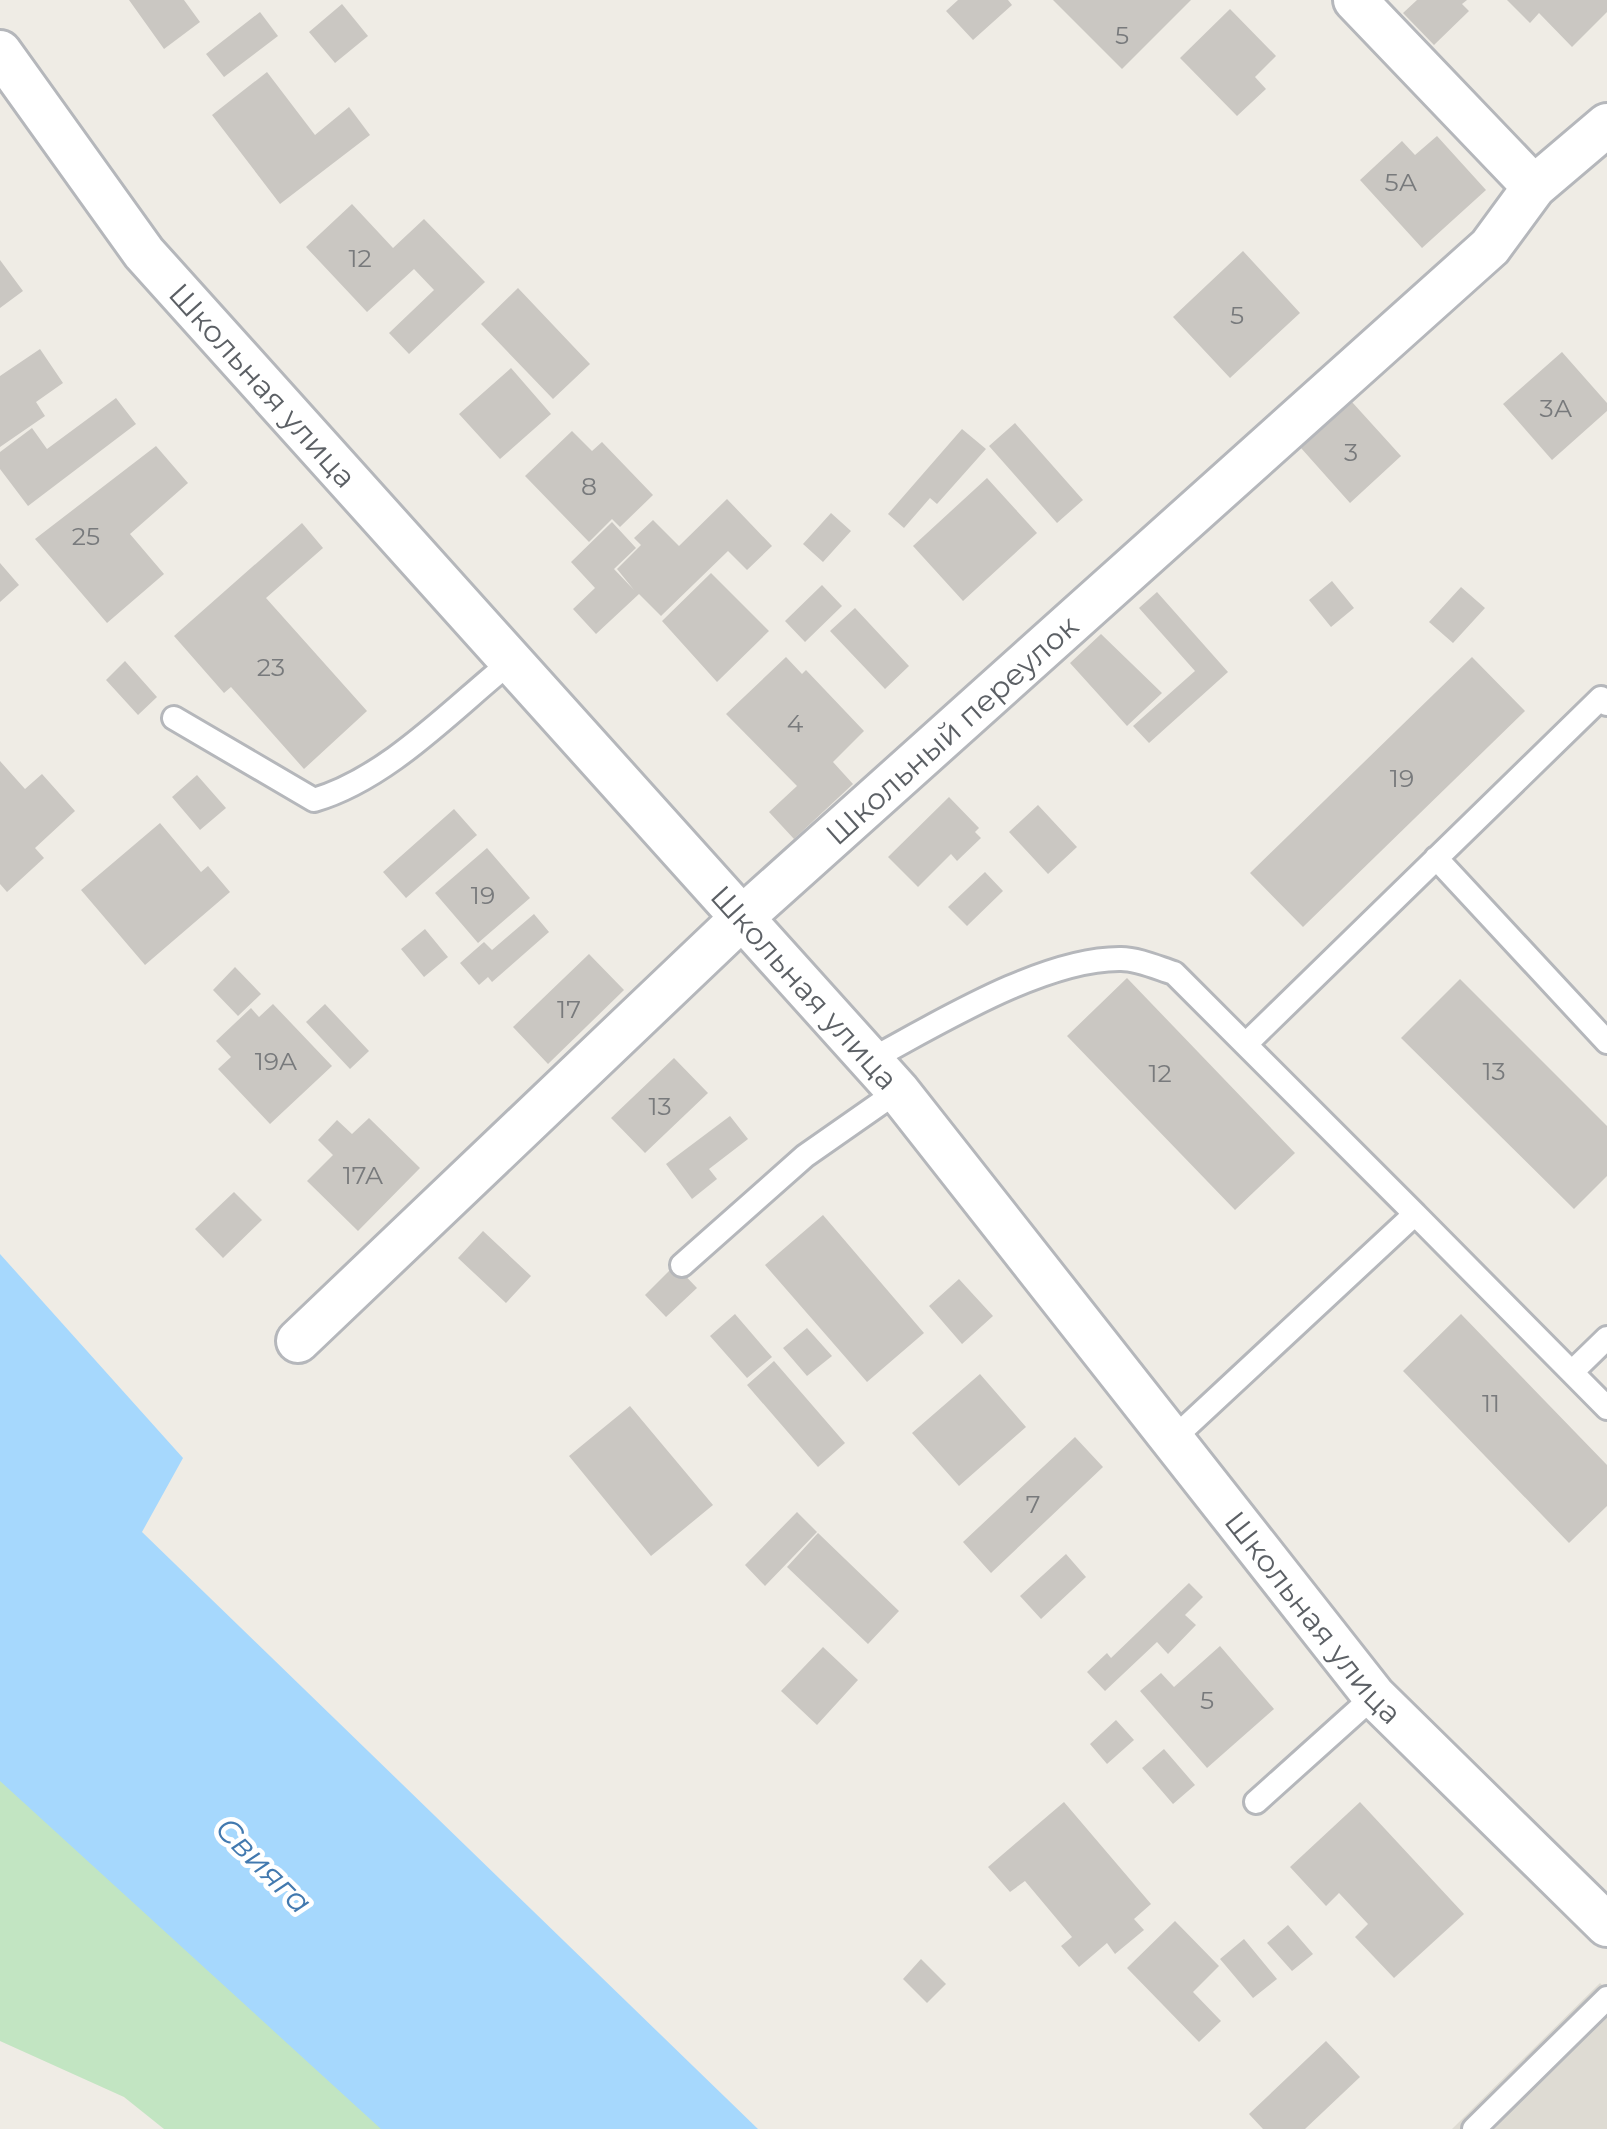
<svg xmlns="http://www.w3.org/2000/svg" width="1607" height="2129" viewBox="0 0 1607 2129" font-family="Montserrat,sans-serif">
<rect width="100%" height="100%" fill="#efece5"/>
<path fill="#dedbd3" d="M1600,1983L1607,1990V2129H1452Z"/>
<path fill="#c2e5c2" d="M0,1714L386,2129H164L124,2097L0,2041Z"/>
<path fill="#a6d8fd" d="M0,1254L183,1458L142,1532L758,2129H381L0,1781Z"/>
<path fill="#cac7c2" d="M129,0H184L200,22L164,49Z
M958,0H1008L1012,5L973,40L946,11Z
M1053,0H1191L1122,69Z
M1417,0H1467L1462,4L1469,11L1434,45L1403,13Z
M1507,0H1607V12L1572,47L1539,13L1530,23Z
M342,4L368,36L335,63L309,32Z
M1230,9L1276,56L1255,77L1266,89L1237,116L1180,58Z
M260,12L278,36L224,77L206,54Z
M267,72L315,135L349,107L370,135L280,204L212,115Z
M1437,136L1486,190L1422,248L1360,180L1402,141L1415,155Z
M352,204L393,248L424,219L485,282L409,354L389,333L434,290L414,269L367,312L306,247Z
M1243,251L1300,313L1230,378L1173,317Z
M0,260L23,291L0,308Z
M518,288L590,364L553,399L481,324Z
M40,349L63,383L36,402L45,416L0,447V376Z
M1562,352L1607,403V411L1552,460L1503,404Z
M511,368L551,414L500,459L459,414Z
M116,398L136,424L28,506L0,469V452L32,428L47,449Z
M1352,402L1401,456L1350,503L1301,448Z
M1015,423L1083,500L1057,523L989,446Z
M962,429L986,449L937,504L930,498L904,528L888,514Z
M572,431L592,451L602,442L653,495L620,527L612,519L589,542L525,476Z
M156,446L188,483L130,534L164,574L107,623L35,539Z
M987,478L1037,533L963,601L913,546Z
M727,499L772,546L747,570L728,551L661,616L639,594L596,634L573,609L595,588L571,562L612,522L636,548L614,569L634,590L617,569L641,545L634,538L653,520L679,546Z
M831,513L851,531L823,562L803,544Z
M302,523L323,548L266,598L367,711L304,769L231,687L224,693L174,636Z
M0,563L19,585L0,602Z
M711,573L769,631L717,682L662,621Z
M1332,581L1354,608L1331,627L1309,600Z
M822,585L842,606L805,642L785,621Z
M1461,587L1485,608L1453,643L1429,622Z
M1157,592L1228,672L1149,743L1133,726L1195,671L1139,608Z
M855,608L909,666L885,689L830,631Z
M1101,634L1162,693L1127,726L1070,663Z
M786,657L802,674L806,670L864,731L833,762L853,784L794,839L769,812L797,786L726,714Z
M1472,657L1525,711L1303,927L1250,873Z
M125,661L157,697L138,715L106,680Z
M0,761L25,789L42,774L75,811L35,848L44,858L7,892L0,884Z
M197,775L226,808L200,830L172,797Z
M949,797L979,828L975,832L981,838L957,861L951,854L918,887L888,857Z
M1038,805L1077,847L1048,874L1009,832Z
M454,809L477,835L406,898L383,872Z
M160,823L201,872L208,866L230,892L145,965L81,890Z
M487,848L530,898L478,943L435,893Z
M985,872L1003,891L967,926L948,907Z
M534,914L549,932L492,982L488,977L479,985L460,963L484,942L492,950Z
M425,929L448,957L424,977L401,949Z
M589,954L624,990L548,1064L513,1027Z
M235,967L261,994L238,1016L213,990Z
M1127,978L1295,1153L1235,1210L1067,1036Z
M1460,979L1607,1126V1176L1574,1209L1401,1038Z
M273,1004L332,1066L270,1124L218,1069L231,1057L216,1041L251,1008L259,1017Z
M325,1004L369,1051L350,1069L306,1022Z
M674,1058L708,1093L645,1153L611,1118Z
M730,1116L748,1139L709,1169L717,1179L692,1199L666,1164Z
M369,1118L420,1168L358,1231L307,1181L333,1155L318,1140L337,1120L352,1134Z
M234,1192L262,1220L223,1258L195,1229Z
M823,1215L924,1333L867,1382L765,1265Z
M483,1231L531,1276L506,1303L458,1258Z
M675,1265L697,1288L666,1317L645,1295Z
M959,1279L993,1316L962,1344L929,1306Z
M735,1314L772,1357L747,1378L710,1336Z
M1461,1314L1607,1465V1506L1569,1543L1403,1371Z
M807,1328L832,1356L807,1376L783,1348Z
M774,1361L845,1443L818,1467L747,1385Z
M980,1374L1026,1427L959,1486L912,1433Z
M630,1406L713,1505L651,1556L569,1456Z
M1075,1437L1103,1467L991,1573L963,1542Z
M797,1512L817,1532L765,1586L745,1565Z
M818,1533L899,1611L868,1644L787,1567Z
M1066,1554L1086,1577L1041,1619L1020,1596Z
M1189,1583L1203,1597L1185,1615L1196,1625L1168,1654L1157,1642L1105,1691L1087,1672L1107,1653L1111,1658Z
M1220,1646L1274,1709L1207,1768L1140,1691L1161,1673L1174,1687Z
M823,1647L858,1680L817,1725L781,1691Z
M1116,1720L1134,1740L1107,1764L1090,1744Z
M1164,1749L1195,1785L1173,1804L1142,1768Z
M1064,1802L1151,1904L1134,1919L1144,1930L1115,1954L1107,1943L1079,1967L1061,1946L1072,1937L1025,1881L1010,1892L988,1867Z
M1360,1802L1464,1914L1394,1978L1355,1937L1368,1924L1339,1893L1326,1906L1290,1867Z
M1175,1921L1219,1966L1193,1992L1221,2021L1199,2042L1127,1968Z
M1288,1925L1313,1954L1292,1971L1267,1943Z
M1244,1939L1277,1979L1253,1998L1220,1959Z
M921,1959L946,1984L927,2003L903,1979Z
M1326,2041L1360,2077L1305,2129H1263L1249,2114Z"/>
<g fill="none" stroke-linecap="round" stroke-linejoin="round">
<defs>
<path id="lane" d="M174,718L314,800C389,778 453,708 513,660
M1436,858L1607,1042
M1248,1042L1601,698L1607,704
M870,1060C937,1024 1044,958 1121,959C1138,959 1158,968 1174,973L1415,1214
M682,1265L805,1156L898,1091
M1573,1371L1607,1338
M1173,1439L1415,1214L1607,1408
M1256,1802L1374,1696
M1474,2129L1607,1998"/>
<g id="street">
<path d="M1355,0L1534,187"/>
<path id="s1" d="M0,52L144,253L898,1091L1374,1696L1607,1925"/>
<path id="s2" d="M298,1341L744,916L1490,247L1534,187L1607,125"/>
</g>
</defs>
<use href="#lane" stroke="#b5b7bb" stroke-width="28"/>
<use href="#street" stroke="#b5b7bb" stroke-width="48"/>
<use href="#lane" stroke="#fff" stroke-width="22"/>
<use href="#street" stroke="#fff" stroke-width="42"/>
</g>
<g text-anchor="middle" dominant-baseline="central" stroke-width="9" stroke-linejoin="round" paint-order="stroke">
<g font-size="25" fill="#787a7c">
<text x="1122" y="35">5</text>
<text x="1401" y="182">5А</text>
<text x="360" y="258">12</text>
<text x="1237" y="315">5</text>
<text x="1556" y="408">3А</text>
<text x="1351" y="452">3</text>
<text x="589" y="486">8</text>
<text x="86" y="536">25</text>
<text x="271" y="667">23</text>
<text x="795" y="723">4</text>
<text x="1402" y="778">19</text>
<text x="483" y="895">19</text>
<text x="569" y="1009">17</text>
<text x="276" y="1061">19А</text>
<text x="1494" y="1071">13</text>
<text x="1160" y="1073">12</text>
<text x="660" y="1106">13</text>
<text x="363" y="1175">17А</text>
<text x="1491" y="1403">11</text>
<text x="1033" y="1504">7</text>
<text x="1207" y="1700">5</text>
</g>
<g font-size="30" fill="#5c6065" stroke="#fff">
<text stroke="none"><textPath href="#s1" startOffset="425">Школьная улица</textPath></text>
<text stroke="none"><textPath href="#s2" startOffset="895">Школьный переулок</textPath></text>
<text stroke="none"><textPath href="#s1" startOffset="1235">Школьная улица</textPath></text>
<text stroke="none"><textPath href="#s1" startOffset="2045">Школьная улица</textPath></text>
</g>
<g font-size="32" font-style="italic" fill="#4279af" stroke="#fff">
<text transform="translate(264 1865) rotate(45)">Свияга</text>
</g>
</g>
</svg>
